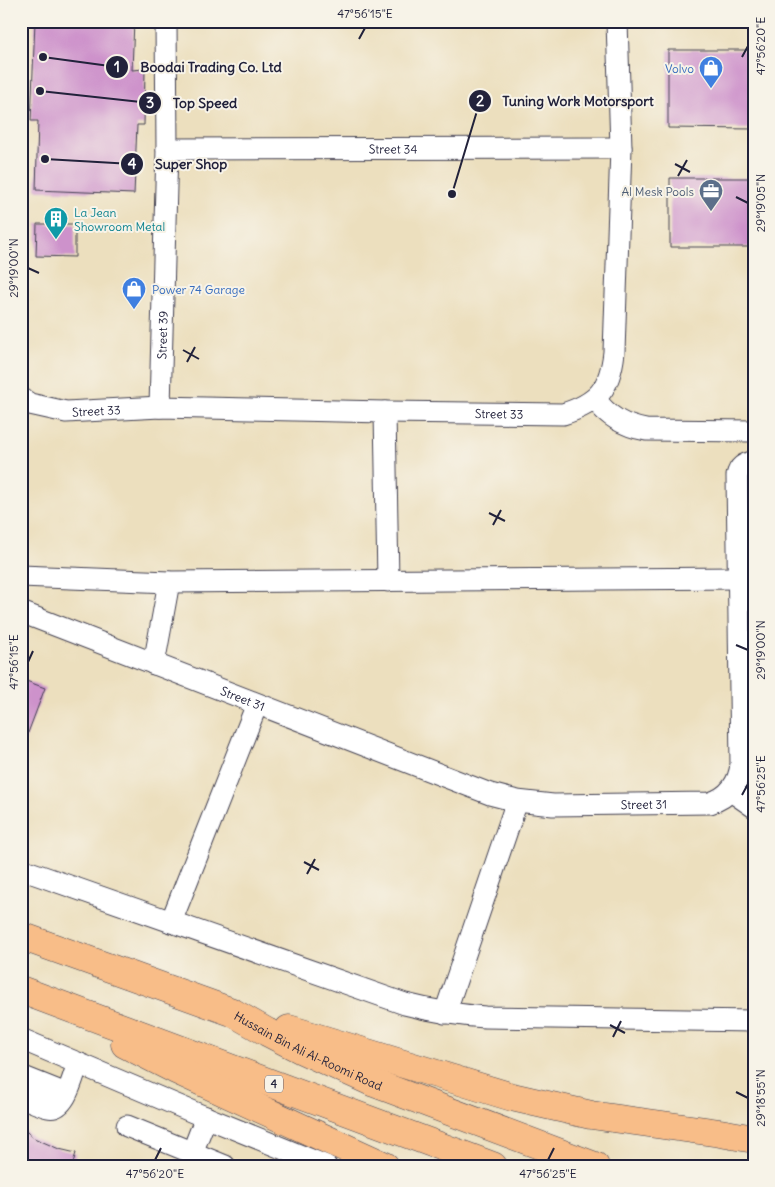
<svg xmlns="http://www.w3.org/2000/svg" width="775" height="1187" viewBox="0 0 775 1187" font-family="Delius,sans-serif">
<rect width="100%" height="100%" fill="#f7f3e8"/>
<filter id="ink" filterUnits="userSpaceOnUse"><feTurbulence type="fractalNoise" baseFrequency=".02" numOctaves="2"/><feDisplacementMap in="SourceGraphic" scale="10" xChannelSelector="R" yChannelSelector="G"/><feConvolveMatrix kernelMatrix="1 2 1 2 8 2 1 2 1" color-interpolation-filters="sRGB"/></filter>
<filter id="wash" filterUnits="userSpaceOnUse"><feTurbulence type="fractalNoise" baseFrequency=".0096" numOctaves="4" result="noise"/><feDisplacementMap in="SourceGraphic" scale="20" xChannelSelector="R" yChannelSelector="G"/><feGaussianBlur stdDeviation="1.12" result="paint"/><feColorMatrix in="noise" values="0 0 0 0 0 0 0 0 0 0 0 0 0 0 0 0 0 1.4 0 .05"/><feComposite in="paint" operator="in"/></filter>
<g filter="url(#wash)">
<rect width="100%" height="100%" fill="#ecdfbe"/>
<g id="blocks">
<path fill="#cd92cb" d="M35,21H134L132,70L145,69L144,125H137L134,194L36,190L38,121H31Z
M668,50H754V129L668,128Z
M670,178H752V247H670Z
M37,224H75V257L36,256Z
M21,679L45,688L23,746H21Z
M21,1127L34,1138L59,1149L76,1153L72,1166H21Z"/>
</g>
</g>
<g filter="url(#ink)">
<use href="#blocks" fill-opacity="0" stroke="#403e4f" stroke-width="1"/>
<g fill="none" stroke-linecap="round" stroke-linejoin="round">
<defs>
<g id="minor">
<path id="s1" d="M167,149L621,148"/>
<path id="s2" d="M21,398L30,404L66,412L160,407L385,412L563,414C598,403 610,389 614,352L621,148L617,21"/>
<path d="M595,399C608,417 624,426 646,430L754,431"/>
<path id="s3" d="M160,407L167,149L166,21"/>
<path d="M385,412L388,581"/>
<path d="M21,576L169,582L739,578"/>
<path id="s4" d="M21,612L490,794L517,801L553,805L710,803C729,797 739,784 741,764L737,476C739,467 744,463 754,462"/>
<path d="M154,664L169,582"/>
<path d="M731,791L754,807"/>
<path d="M21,869L405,1004C432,1011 458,1015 485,1017L754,1021"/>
<path d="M171,922L257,704"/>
<path d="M445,1013L517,801"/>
<path d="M21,1039L193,1112L326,1166"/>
<path d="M21,1076L66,1094"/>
<path d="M21,1097C30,1100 39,1105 48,1107C66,1111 73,1076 78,1063"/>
<path d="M127,1126L225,1166"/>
<path d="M192,1153L206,1117"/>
</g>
<g id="highway">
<path id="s5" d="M21,936L232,1012L267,1032L302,1050L374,1083L595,1166"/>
<path d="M21,990L493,1166"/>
<path d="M289,1029L512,1097L591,1115L720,1133L754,1139"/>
<path d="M125,1044L176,1070L385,1166"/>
</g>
</defs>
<use href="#minor" stroke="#403e4f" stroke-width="23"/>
<use href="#highway" stroke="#403e4f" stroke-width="29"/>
<use href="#minor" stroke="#fff" stroke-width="21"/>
<use href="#highway" stroke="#f8bd88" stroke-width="28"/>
</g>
</g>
<path fill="none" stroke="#22223b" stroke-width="2" d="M359,39L365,28M742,57L748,46M675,164L690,172M678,176L687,160M736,197L748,203M28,268L39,273M183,350L199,359M187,362L195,347M489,513L505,521M493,525L501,510M736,645L748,650M28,662L33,651M742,795L748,784M304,862L319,870M307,874L315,859M610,1025L625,1033M613,1037L621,1021M736,1092L748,1098M155,1160L161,1148M548,1160L554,1148"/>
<defs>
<symbol id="shop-pin" viewBox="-11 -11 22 30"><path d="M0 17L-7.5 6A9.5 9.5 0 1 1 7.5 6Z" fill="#3f7fe0" stroke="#f7f3e8"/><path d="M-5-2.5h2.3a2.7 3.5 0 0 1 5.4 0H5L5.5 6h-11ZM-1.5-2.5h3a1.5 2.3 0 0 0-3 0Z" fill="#fff"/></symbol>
<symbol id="office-pin" viewBox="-11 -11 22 30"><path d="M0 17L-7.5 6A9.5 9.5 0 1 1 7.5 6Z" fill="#5c6f8a" stroke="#f7f3e8"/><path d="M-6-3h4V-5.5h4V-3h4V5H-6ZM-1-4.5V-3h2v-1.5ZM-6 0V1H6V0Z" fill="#fff"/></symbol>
<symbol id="building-pin" viewBox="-11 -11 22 30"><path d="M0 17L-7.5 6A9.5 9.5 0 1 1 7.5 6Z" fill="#0f9aa8" stroke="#f7f3e8"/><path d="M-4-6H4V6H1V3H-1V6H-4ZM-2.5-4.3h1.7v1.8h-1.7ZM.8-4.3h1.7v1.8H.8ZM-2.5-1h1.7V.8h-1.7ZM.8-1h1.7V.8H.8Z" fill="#fff"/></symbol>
</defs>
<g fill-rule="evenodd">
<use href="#shop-pin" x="697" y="54" width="28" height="38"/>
<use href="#office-pin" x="697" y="177" width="28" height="38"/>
<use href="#building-pin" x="42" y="205" width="28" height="38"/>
<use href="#shop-pin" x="120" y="275" width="28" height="38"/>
</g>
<g text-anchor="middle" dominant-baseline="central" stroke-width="4" stroke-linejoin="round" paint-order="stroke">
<rect fill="#f7f3e8" stroke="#62616f" stroke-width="1" x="265" y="1075.5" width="18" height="17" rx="4"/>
<g font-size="11" font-weight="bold" fill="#22223b">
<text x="274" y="1084">4</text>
</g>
<g font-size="12" fill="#366cbe" stroke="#f7f3e8" text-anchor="end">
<text x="694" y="68">Volvo</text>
<text x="152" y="289" text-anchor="start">Power 74 Garage</text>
</g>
<g font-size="12" fill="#22223b" stroke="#f7f3e8">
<text stroke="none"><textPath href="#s1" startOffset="226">Street 34</textPath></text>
<text stroke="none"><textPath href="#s3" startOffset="72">Street 39</textPath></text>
<text stroke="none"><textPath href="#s2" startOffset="78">Street 33</textPath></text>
<text stroke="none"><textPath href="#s2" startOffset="481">Street 33</textPath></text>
<text stroke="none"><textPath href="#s4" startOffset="238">Street 31</textPath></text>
<text stroke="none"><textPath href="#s4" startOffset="658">Street 31</textPath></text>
<text stroke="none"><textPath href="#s5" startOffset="310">Hussain Bin Ali Al-Roomi Road</textPath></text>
</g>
<g font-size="12" fill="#4e5e75" stroke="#f7f3e8" text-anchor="end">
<text x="694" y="191">Al Mesk Pools</text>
</g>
<g font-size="12" fill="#0d838f" stroke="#f7f3e8" text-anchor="start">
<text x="74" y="212">La Jean<tspan x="74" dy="14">Showroom Metal</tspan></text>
</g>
</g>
<path fill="none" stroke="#22223b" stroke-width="2" d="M43 57L117 67M452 194L480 101M40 91L150 103M45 159L132 164"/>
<g fill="#22223b" stroke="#f7f3e8" stroke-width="2">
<circle cx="43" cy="57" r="5"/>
<circle cx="452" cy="194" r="5"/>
<circle cx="40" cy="91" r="5"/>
<circle cx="45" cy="159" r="5"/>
<circle cx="117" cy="67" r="12"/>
<circle cx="480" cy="101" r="12"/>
<circle cx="150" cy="103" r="12"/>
<circle cx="132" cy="164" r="12"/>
</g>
<g font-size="15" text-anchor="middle" font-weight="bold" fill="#fff">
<text x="117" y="72">1</text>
<text x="480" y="106">2</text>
<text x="150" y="108">3</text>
<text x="132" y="169">4</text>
</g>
<g font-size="14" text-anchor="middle" font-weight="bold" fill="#22223b" stroke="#f7f3e8" stroke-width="4" stroke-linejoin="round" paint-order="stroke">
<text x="211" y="72">Boodai Trading Co. Ltd</text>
<text x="578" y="106">Tuning Work Motorsport</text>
<text x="205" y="108">Top Speed</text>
<text x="191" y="169">Super Shop</text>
</g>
<rect width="775" height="1187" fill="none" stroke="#f7f3e8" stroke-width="55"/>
<rect x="28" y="28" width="720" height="1132" fill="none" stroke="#22223b" stroke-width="2"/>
<g font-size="12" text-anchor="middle" fill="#22223b">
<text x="365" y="18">47°56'15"E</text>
<text transform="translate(761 46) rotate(-90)" y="4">47°56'20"E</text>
<text transform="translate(761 203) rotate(-90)" y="4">29°19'05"N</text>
<text transform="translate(14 268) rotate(-90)" y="4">29°19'00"N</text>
<text transform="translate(761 650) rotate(-90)" y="4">29°19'00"N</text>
<text transform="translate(14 662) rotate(-90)" y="4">47°56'15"E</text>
<text transform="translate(761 784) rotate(-90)" y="4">47°56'25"E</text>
<text transform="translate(761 1098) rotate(-90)" y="4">29°18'55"N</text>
<text x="155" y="1178">47°56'20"E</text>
<text x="548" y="1178">47°56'25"E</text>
</g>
</svg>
